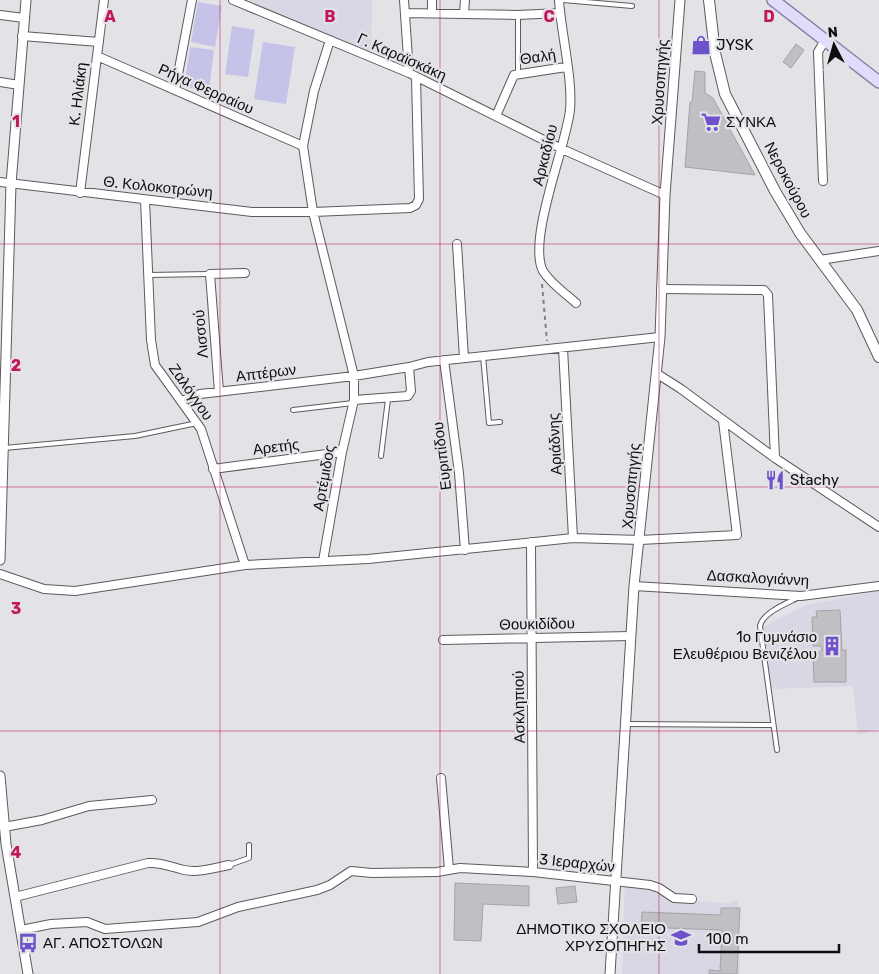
<svg xmlns="http://www.w3.org/2000/svg" width="879" height="974" viewBox="0 0 879 974" font-family="Rubik,sans-serif">
<rect width="100%" height="100%" fill="#e3e2e7"/>
<path fill="#d8d7e3" d="M249,0H372L371,53L248,5Z
M879,591V729L858,735L853,686L771,689L763,627L806,605Z
M625,882L656,887L678,900L728,903L738,899L740,974H622Z"/>
<path fill="#c6c3e9" d="M198,2L222,6L215,47L191,42Z
M232,26L255,30L248,77L225,74Z
M263,42L295,47L286,104L254,99Z
M190,47L214,50L209,90L184,87Z"/>
<path fill="#c0c0c4" stroke="#a4a4a8" d="M796,44L804,50L791,68L783,62Z
M695,71L705,72V93L713,98L755,175L685,167L690,102H692Z
M840,610L842,650H846V682H814L813,657L822,650L821,646H813L812,617H817L816,611Z
M455,883L529,886V906L483,904L481,941L454,940Z
M575,886L577,902L558,904L556,888Z
M721,908H740L737,974H709V970L720,971L722,930L641,927L642,912L721,915Z"/>
<g fill="none" stroke-linecap="round" stroke-linejoin="round">
<defs>
<path id="service" d="M563,0L632,6
M518,15V74
M148,275L210,274
M483,356L489,423L500,422
M293,410L353,403
M4,448L135,436L197,423
M381,456L388,399
M627,724L773,725
M777,750L760,626C763,612 788,603 799,597
M229,865L249,858V845"/>
<path id="minor" d="M233,0L409,73L562,149L665,195
M404,0L409,73
M432,0V13
M559,0C561,32 573,80 570,110C566,147 527,240 543,271C551,284 565,293 576,303
M405,13L518,15L560,13
M464,13L465,0
M0,15L24,18
M22,36L99,42
M330,40L314,91L303,146L313,212L354,376V400L408,396L411,391L409,367L428,362L660,337
M97,56L303,146
M0,82L19,85
M175,90L192,0
M496,116L514,75L566,67
M823,181L818,52L825,40
M0,182L252,212H313L410,208L416,205L419,199L416,78
M80,193L104,0
M145,200L151,340L155,365L201,429L245,565
M457,244L464,358
M820,260L879,251
M661,289L757,290H764L768,295L775,458
M563,348L573,538
M444,360L459,473L465,550
M656,373L681,389L775,458L879,527
M219,392L210,274L245,273
M182,401L200,394L354,376L409,367
M213,469L342,452
M531,542L533,872
M323,561L342,452L354,400
M0,574L44,589L75,591L245,565L368,559L573,538L640,540L737,535L723,421
M634,586L801,596L879,586
M443,640L631,636
M441,778L449,869
M4,827L42,820L89,806L152,800
M15,897L148,863C162,862 171,867 184,870C198,873 214,868 229,865
M21,930L51,924L87,922L105,929L198,922L238,907L317,890L330,885L351,871L372,873L437,872L460,868L533,872L650,885L659,888L674,898L692,899"/>
<path id="tertiary" d="M0,560L11,184L26,0
M0,776L6,844L28,974
M610,974L634,586L660,337L665,195L680,0"/>
<path id="secondary" d="M709,0L715,53L725,94L775,191L800,233L857,310L879,357"/>
<path id="primary" d="M773,0L879,82"/>
</defs>
<use href="#service" stroke="#5b5b5f" stroke-width="6"/>
<use href="#minor" stroke="#5b5b5f" stroke-width="10"/>
<use href="#tertiary" stroke="#5b5b5f" stroke-width="11"/>
<use href="#secondary" stroke="#5b5b5f" stroke-width="12"/>
<use href="#primary" stroke="#8986a7" stroke-width="14"/>
<path stroke="#808083" stroke-width="2" stroke-dasharray="4 4" stroke-linecap="butt" d="M542,284L547,341"/>
<use href="#service" stroke="#fff" stroke-width="4"/>
<use href="#minor" stroke="#fff" stroke-width="8"/>
<use href="#tertiary" stroke="#fff" stroke-width="9"/>
<use href="#secondary" stroke="#fff" stroke-width="10"/>
<use href="#primary" stroke="#e0ddfb" stroke-width="11"/>
</g>
<path fill="none" stroke="#c2185b" stroke-width="1" stroke-opacity="0.55" d="M220,0V974M440,0V974M659,0V974M0,244H879M0,487H879M0,731H879"/>
<defs>
<symbol id="shop-bare" viewBox="-9 -9 18 18"><path d="M-5-2.5h2.3a2.7 3.5 0 0 1 5.4 0H5L5.5 6h-11ZM-1.5-2.5h3a1.5 2.3 0 0 0-3 0Z" fill="#6d52cb" stroke="#e3e2e7" stroke-width="2.5" paint-order="stroke"/></symbol>
<symbol id="supermarket-bare" viewBox="-9 -9 18 18"><path d="M-6-5.5h2.5l.6 2H6L4.5 2H-2.5L-4.4-4H-6ZM-1.5 3.2a1.3 1.3 0 1 0 .1 0ZM3 3.2a1.3 1.3 0 1 0 .1 0Z" fill="#6d52cb" stroke="#e3e2e7" stroke-width="2.5" paint-order="stroke"/></symbol>
<symbol id="restaurant-bare" viewBox="-9 -9 18 18"><path d="M-5-6h1v4h1v-4h1v4h1v-4h1v5L-1.5 .5V6h-2V.5L-5-1ZM5-6V6H3V1.5H1.5Q1.5-4 5-6Z" fill="#6d52cb" stroke="#e3e2e7" stroke-width="2.5" paint-order="stroke"/></symbol>
<symbol id="building-bare" viewBox="-9 -9 18 18"><path d="M-4-6H4V6H1V3H-1V6H-4ZM-2.5-4.3h1.7v1.8h-1.7ZM.8-4.3h1.7v1.8H.8ZM-2.5-1h1.7V.8h-1.7ZM.8-1h1.7V.8H.8Z" fill="#6d52cb" stroke="#e3e2e7" stroke-width="2.5" paint-order="stroke"/></symbol>
<symbol id="school-bare" viewBox="-9 -9 18 18"><path d="M0-5L7-2L0 1L-7-2ZM-4 1L0 2.5L4 1V4Q0 6-4 4Z" fill="#6d52cb" stroke="#e3e2e7" stroke-width="2.5" paint-order="stroke"/></symbol>
<symbol id="bus-bare" viewBox="-9 -9 18 18"><path d="M-5-6H5V4H4V6H2V4H-2V6H-4V4H-5ZM-3.5-4V0h7V-4ZM-3.5 1.2v1.5H-2V1.2ZM2 1.2v1.5H3.5V1.2Z" fill="#6d52cb" stroke="#e3e2e7" stroke-width="2.5" paint-order="stroke"/></symbol>
</defs>
<g fill-rule="evenodd">
<use href="#shop-bare" x="687" y="31" width="28" height="28"/>
<use href="#supermarket-bare" x="697" y="108" width="28" height="28"/>
<use href="#restaurant-bare" x="761" y="466" width="28" height="28"/>
<use href="#building-bare" x="818" y="632" width="28" height="28"/>
<use href="#school-bare" x="667" y="924" width="28" height="28"/>
<use href="#bus-bare" x="14" y="929" width="28" height="28"/>
</g>
<g text-anchor="middle" dominant-baseline="central" stroke-width="4.5" stroke-linejoin="round" paint-order="stroke">
<g font-size="15" fill="#0e0e10" stroke="#e3e2e7" text-anchor="start">
<text x="716" y="45">JYSK</text>
<text x="726" y="122">ΣΥΝΚΑ</text>
<text x="790" y="480">Stachy</text>
<text x="817" y="637" text-anchor="end">1ο Γυμνάσιο<tspan x="817" dy="17">Ελευθέριου Βενιζέλου</tspan></text>
<text x="666" y="929" text-anchor="end">ΔΗΜΟΤΙΚΟ ΣΧΟΛΕΙΟ<tspan x="666" dy="17">ΧΡΥΣΟΠΗΓΗΣ</tspan></text>
<text x="43" y="943">ΑΓ. ΑΠΟΣΤΟΛΩΝ</text>
</g>
<g font-size="15" fill="#0e0e10" stroke="#e3e2e7">
<text transform="translate(402 57) rotate(24)">Γ. Καραϊσκάκη</text>
<text transform="translate(538 57) rotate(-8)">Θαλή</text>
<text transform="translate(660 82) rotate(-86)">Χρυσοπηγής</text>
<text transform="translate(206 89) rotate(24)">Ρήγα Φερραίου</text>
<text transform="translate(78 94) rotate(-83)">Κ. Ηλιάκη</text>
<text transform="translate(545 155) rotate(-76)">Αρκαδίου</text>
<text transform="translate(788 180) rotate(62)">Νεροκούρου</text>
<text transform="translate(158 187) rotate(6)">Θ. Κολοκοτρώνη</text>
<text transform="translate(201 334) rotate(-95)">Λισσού</text>
<text transform="translate(266 373) rotate(-7)">Απτέρων</text>
<text transform="translate(191 392) rotate(55)">Ζαλόγγου</text>
<text transform="translate(555 444) rotate(-93)">Αριάδνης</text>
<text transform="translate(276 447) rotate(-7)">Αρετής</text>
<text transform="translate(442 456) rotate(-97)">Ευριπίδου</text>
<text transform="translate(324 478) rotate(-80)">Αρτέμιδος</text>
<text transform="translate(631 486) rotate(-85)">Χρυσοπηγής</text>
<text transform="translate(758 578) rotate(3)">Δασκαλογιάννη</text>
<text transform="translate(537 624) rotate(-1)">Θουκιδίδου</text>
<text transform="translate(519 707) rotate(-91)">Ασκληπιού</text>
<text transform="translate(577 863) rotate(6)">3 Ιεραρχών</text>
</g>
</g>
<g font-size="16" text-anchor="middle" font-weight="bold" fill="#c2185b" stroke="#e3e2e7" stroke-width="4.5" stroke-linejoin="round" paint-order="stroke">
<text x="110" y="22">A</text>
<text x="330" y="22">B</text>
<text x="549" y="22">C</text>
<text x="769" y="22">D</text>
<text x="16" y="127">1</text>
<text x="16" y="371">2</text>
<text x="16" y="614">3</text>
<text x="16" y="858">4</text>
</g>
<g transform="translate(834 45) rotate(354)" stroke="#e3e2e7" stroke-width="4" paint-order="stroke">
<path d="M0-4L9 19L0 12L-9 19Z" fill="#0e0e10"/>
<text y="-8" font-size="14" font-weight="bold" text-anchor="middle" fill="#0e0e10">N</text>
</g>
<path d="M699 944v8h140v-8" fill="none" stroke="#0e0e10" stroke-width="2.5"/>
<text x="706" y="944" font-size="15" fill="#0e0e10" stroke="#e3e2e7" stroke-width="4" paint-order="stroke">100 m</text>
</svg>
